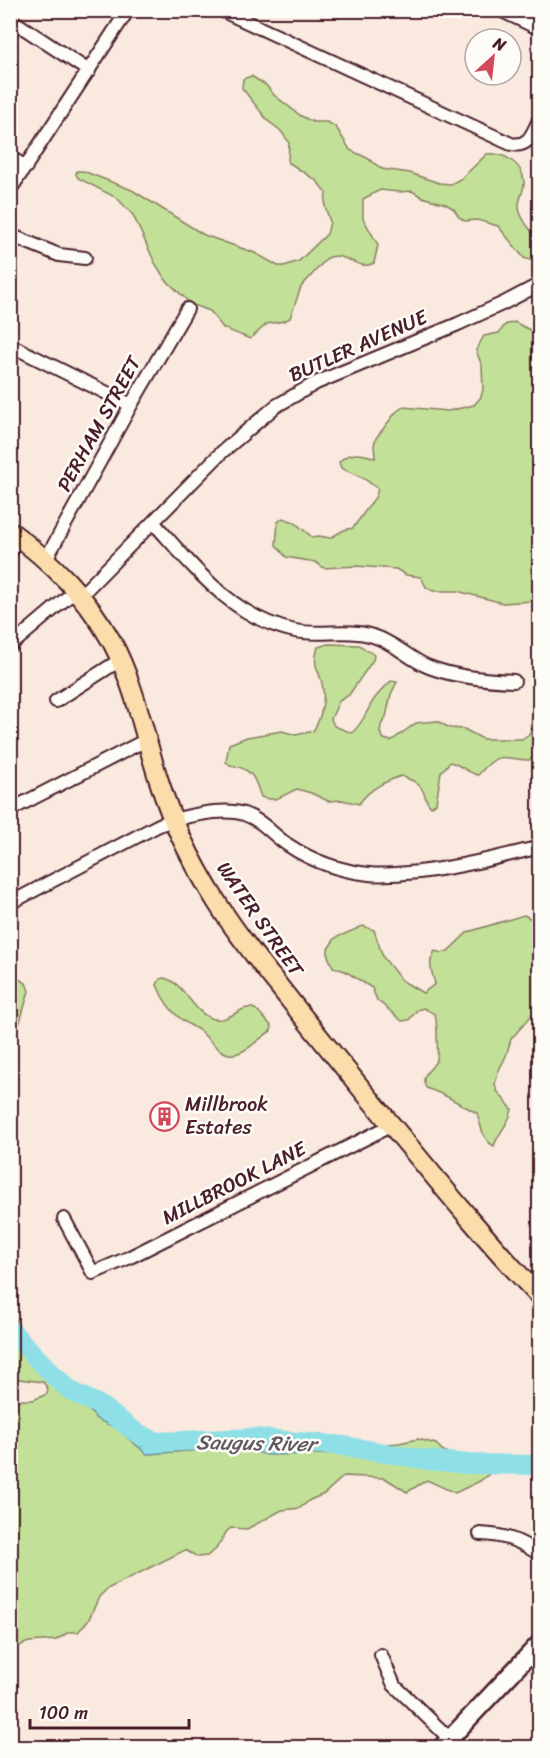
<svg xmlns="http://www.w3.org/2000/svg" width="550" height="1758" viewBox="0 0 550 1758" font-family="Sriracha,sans-serif">
<rect width="100%" height="100%" fill="#f9e9de"/>
<filter id="ink" filterUnits="userSpaceOnUse"><feTurbulence type="fractalNoise" baseFrequency=".0167" numOctaves="2"/><feDisplacementMap in="SourceGraphic" scale="12" xChannelSelector="R" yChannelSelector="G"/><feConvolveMatrix kernelMatrix="1 2 1 2 8 2 1 2 1" color-interpolation-filters="sRGB"/></filter>
<g filter="url(#ink)">
<path fill="#c3e098" stroke="#868062" stroke-width="1.5" d="M251,76L266,85L274,95L301,116L313,122H327L336,127L350,150L367,158L382,169L410,173L439,183L451,184L462,178L487,154C503,152 522,163 524,181C525,190 518,199 519,208C520,217 532,234 539,238V258L533,261L524,258L498,226L477,220L465,221L459,217L454,209L446,204L422,197L412,191L399,192L380,190L363,199V218L378,245L374,263C358,272 345,250 327,258L301,287L290,318L284,321L267,324L250,339L223,328L210,311L191,304L165,279L155,263L133,215L117,198L78,178L76,174L77,171H83L132,190L204,235L255,253L278,266H284L299,261L327,234L330,222L325,206L326,193L317,181L288,162L289,142L280,130L268,121L242,88L243,79Z
M514,322L530,330H538L539,328V597L533,601L503,603L457,591H433L426,587L421,577L406,575L396,569L356,566L324,568L315,562L286,557L276,545L278,522L283,518L294,522L312,537L319,536L330,538L344,530L353,528L376,496L378,489L363,478L341,468L339,462C349,451 362,453 375,458L374,445L376,438L396,412L403,407L448,411L474,405L481,397L483,389L482,366L476,350L484,336L499,333L505,325Z
M328,644L359,645L374,655L373,660L349,695L339,701L331,719L334,726L352,733C362,724 365,715 371,704C376,695 384,688 391,681L397,682L391,694L386,717L381,725L380,733L384,739L391,741L416,723L437,721L450,728L464,729L483,739H522L530,734L534,703L539,699V752L529,760C500,759 501,749 478,775C468,773 461,765 450,762L441,772L436,803L431,807C425,801 426,796 422,789C418,782 409,779 401,776C384,782 369,789 359,804L342,800L328,801L311,793L297,789C283,795 276,803 261,797C256,784 255,772 239,767C233,766 231,766 226,762L229,744L247,737L282,731L296,735L313,731C320,721 325,702 323,689C321,669 311,670 318,647Z
M524,915L539,923V1007L511,1039L506,1056L498,1072L495,1085L497,1091L512,1109C510,1123 498,1133 494,1146C482,1140 481,1125 477,1113L444,1095L426,1088C419,1073 432,1071 437,1059C438,1055 437,1018 435,1015C432,1012 427,1010 423,1008L417,1010L409,1020L402,1021L377,1000L372,988L345,971L333,967L328,956V949L335,938L363,926L374,930L383,957L401,980L423,993L435,984C432,971 427,963 435,951L442,953L448,951L468,932Z
M11,967L19,979L26,983L29,991L16,1035L11,1080Z
M164,978C185,983 191,1010 210,1018C230,1025 242,1002 255,1009C261,1013 266,1021 272,1026L271,1031C259,1038 249,1051 235,1054C222,1057 210,1040 201,1032C195,1027 187,1024 181,1019C171,1011 162,998 157,985L160,979Z
M10,1312L59,1388L66,1394L83,1402L92,1414L116,1428L147,1454L227,1448L324,1454L355,1452L374,1445L399,1443L418,1439L436,1444L442,1450L458,1458L488,1470L490,1473L480,1481L455,1493L427,1480L407,1492L385,1478L344,1476L324,1494L310,1500L300,1508L282,1510L247,1529L231,1528L227,1531L216,1549L207,1556L198,1557L185,1550L107,1589L99,1597L88,1621L78,1632H69L56,1640L29,1642L11,1649V1400H33L47,1394L48,1389L43,1382L11,1378Z"/>
<path fill="#8fe0e6" stroke="#73939b" stroke-width="1.5" d="M87,1406L93,1407L122,1425L142,1446L174,1449L257,1442L353,1450L374,1445L355,1452L324,1454L268,1455L238,1448H227L147,1454L116,1428L96,1419Z"/>
<g fill="none" stroke-linecap="round" stroke-linejoin="round">
<path stroke="#8fe0e6" stroke-width="20" d="M10,1330L52,1374L71,1391L99,1405L137,1433L157,1442L253,1438L344,1446L427,1460L468,1464L540,1465"/>
<defs>
<path id="minor" d="M221,10L511,144C530,148 533,131 540,118
M500,10L540,29
M10,19L89,71
M10,157L26,167
M10,190L128,10
M10,235L59,255L85,258
M10,345L131,405
M153,522C194,567 232,618 295,631C321,636 348,628 373,636C394,642 409,659 429,667C455,677 486,680 514,681
M10,553L18,537
M46,559L131,405L187,309
M81,595L222,452L276,406L316,383L458,324L504,303L540,284
M10,646L76,590
M56,701L120,660
M10,810L146,740
M10,903L159,825C180,817 222,807 244,814C262,820 273,835 288,845C312,861 341,871 369,874C385,876 403,873 419,872C460,867 500,857 540,847
M64,1219L93,1273L128,1258L392,1125
M480,1534C504,1535 520,1540 540,1555
M381,1655L394,1685L449,1738"/>
<path id="secondary" d="M441,1748L540,1643"/>
<path id="primary" d="M10,531C52,562 86,596 112,642C135,685 144,735 159,781C172,823 193,864 216,901C234,930 256,958 278,985C306,1021 335,1056 364,1092C422,1161 478,1232 540,1297"/>
</defs>
<use href="#minor" stroke="#4a1f2b" stroke-width="16"/>
<use href="#secondary" stroke="#4a1f2b" stroke-width="21"/>
<use href="#primary" stroke="#4a1f2b" stroke-width="22"/>
<use href="#minor" stroke="#fdfcf7" stroke-width="12"/>
<use href="#secondary" stroke="#fdfcf7" stroke-width="16"/>
<use href="#primary" stroke="#faddab" stroke-width="18"/>
</g>
</g>
<defs>
<symbol id="building-ring" viewBox="-11 -11 22 22"><circle r="9.5" fill="#fdfcf7" stroke="#d1495b" stroke-width="1.5"/><path d="M-4-6H4V6H1V3H-1V6H-4ZM-2.5-4.3h1.7v1.8h-1.7ZM.8-4.3h1.7v1.8H.8ZM-2.5-1h1.7V.8h-1.7ZM.8-1h1.7V.8H.8Z" fill="#d1495b"/></symbol>
</defs>
<g fill-rule="evenodd">
<use href="#building-ring" x="148" y="1100" width="33" height="33"/>
</g>
<g text-anchor="middle" dominant-baseline="central" stroke-width="5" stroke-linejoin="round" paint-order="stroke">
<g font-size="20" fill="#4a1f2b" stroke="#fdfcf7">
<text transform="translate(358 346) rotate(-24)">BUTLER AVENUE</text>
<text transform="translate(99 424) rotate(-61)">PERHAM STREET</text>
<text transform="translate(260 919) rotate(55)">WATER STREET</text>
<text transform="translate(234 1183) rotate(-27)">MILLBROOK LANE</text>
</g>
<g font-size="20" fill="#4a1f2b" stroke="#fdfcf7" text-anchor="start">
<text x="185" y="1104">Millbrook<tspan x="185" dy="23">Estates</tspan></text>
</g>
<g font-size="21" font-style="italic" fill="#5f5963" stroke="#fdfcf7">
<text transform="translate(256 1443) rotate(1)">Saugus River</text>
</g>
</g>
<rect width="550" height="1758" fill="none" stroke="#fdfcf7" stroke-width="36"/>
<rect x="18" y="18" width="514" height="1722" fill="none" stroke="#4a1f2b" stroke-width="2" filter="url(#ink)"/>
<g transform="translate(493 57) rotate(27)"><circle r="28" fill="#fdfcf7" stroke="#b5a4a5" stroke-width="1.5"/>
<path d="M0-4.5L10 22L0 15L-10 22Z" fill="#d1495b"/>
<text y="-9" font-size="16" font-weight="bold" text-anchor="middle" fill="#4a1f2b">N</text>
</g>
<path d="M30 1719v9h159v-9" fill="none" stroke="#4a1f2b" stroke-width="3"/>
<text x="39" y="1719" font-size="18" fill="#4a1f2b" stroke="#fdfcf7" stroke-width="4.5" paint-order="stroke">100 m</text>
</svg>
